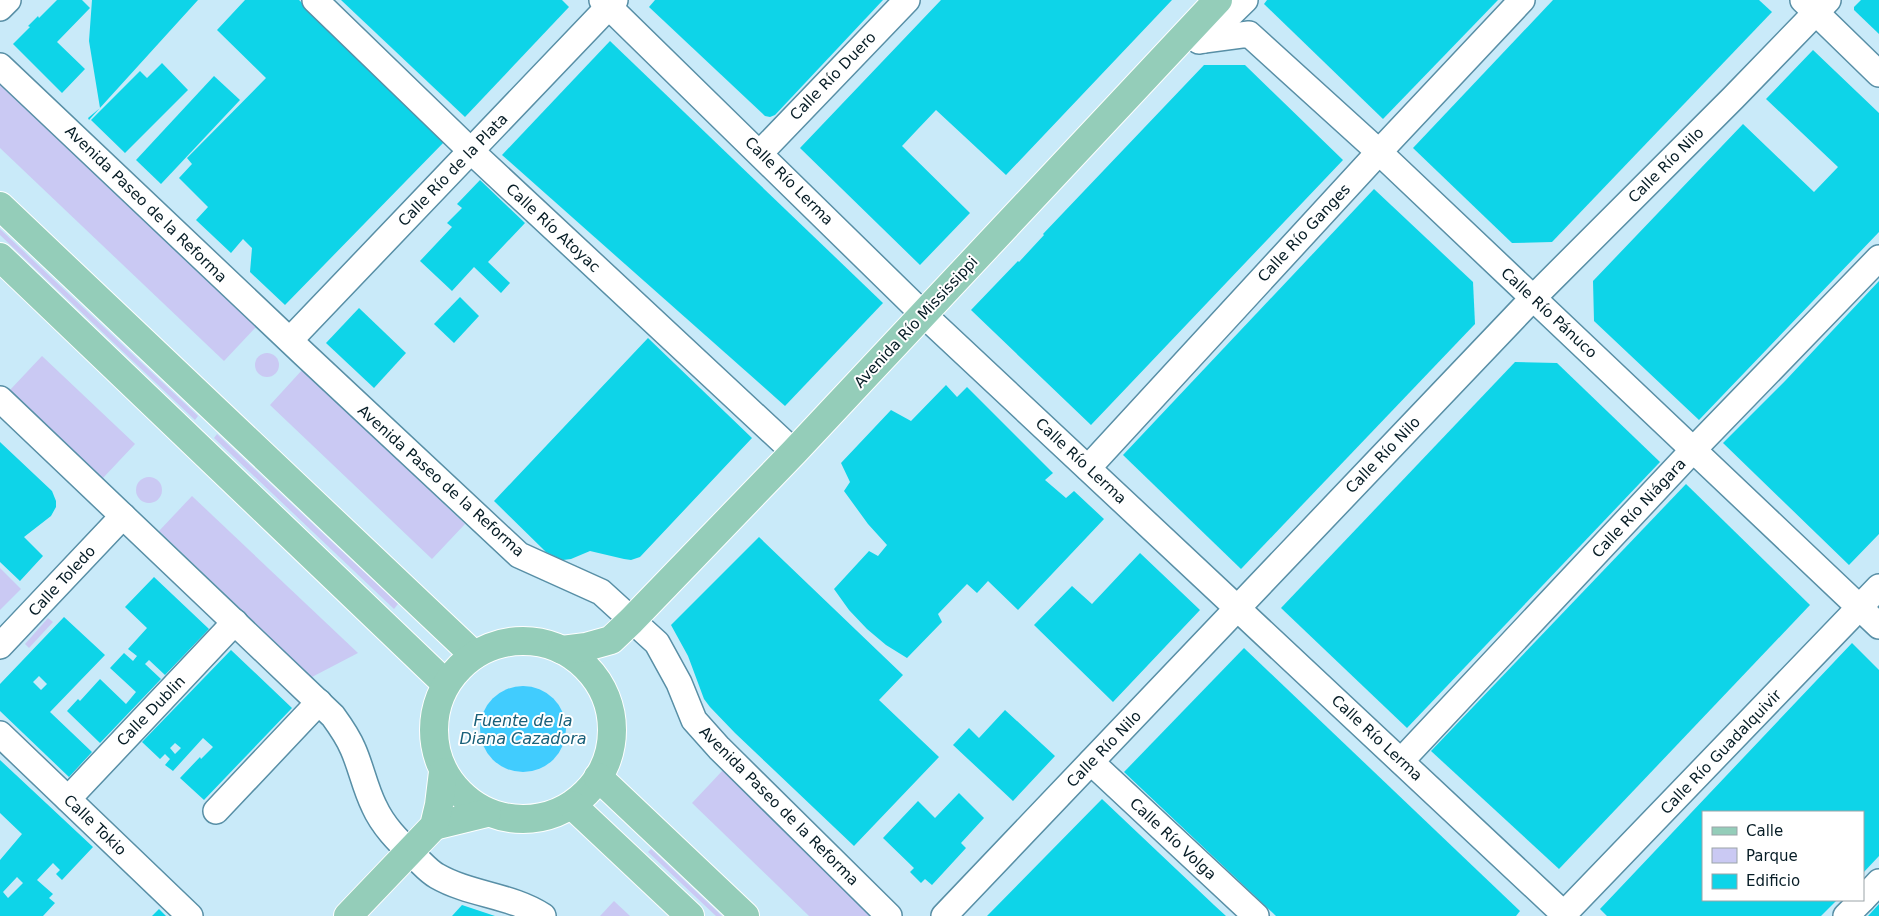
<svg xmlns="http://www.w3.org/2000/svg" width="1879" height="916" viewBox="0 0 1879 916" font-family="'DejaVu Sans',sans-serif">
<rect width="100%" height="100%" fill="#c9eaf9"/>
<g fill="#cac9f3">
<polygon points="0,83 257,326 224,361 0,148"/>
<polygon points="0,229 198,416 195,420 0,235"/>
<circle cx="267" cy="365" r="12"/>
<polygon points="42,356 135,444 103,478 10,390"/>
<polygon points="303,369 465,524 432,559 270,405"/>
<polygon points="217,434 398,604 394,609 214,438"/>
<circle cx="149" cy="490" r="13"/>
<polygon points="192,496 358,653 312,677 159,531"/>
<polygon points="0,568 21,589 0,610"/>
<polygon points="48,618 53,622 29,648 25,644"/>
<polygon points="723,770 877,916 809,916 692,803"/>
<polygon points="651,849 722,916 716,916 648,852"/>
<polygon points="614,901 630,916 600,916"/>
</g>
<circle fill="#41ccfe" cx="523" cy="729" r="43"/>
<g fill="#0ed4e8" fill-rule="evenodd">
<polygon points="57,0 82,0 90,8 57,42 85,69 62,93 13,44 30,27 28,26 38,16 39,18"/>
<polygon points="92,0 198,0 89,120 88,118 100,108 89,41"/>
<polygon points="245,0 299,0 445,141 285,305 250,272 252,248 243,239 231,253 196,220 208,207 179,178 192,164 187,158 266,78 217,30"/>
<polygon points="341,0 562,0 569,7 465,117"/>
<polygon points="655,0 883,0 775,115 770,117 765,116 649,7"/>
<polygon points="941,0 1172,0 1006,175 936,110 917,130 902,146 970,213 920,265 800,148"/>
<polygon points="1267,0 1498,0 1383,119 1264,4"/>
<polygon points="1553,0 1759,0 1772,12 1552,242 1512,243 1413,148"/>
<polygon points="1861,0 1879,0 1879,34 1854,10 1854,7"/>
<polygon points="610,41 883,303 785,406 502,155"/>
<polygon points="1813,50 1879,113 1879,232 1699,420 1594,321 1593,281 1743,124 1814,192 1838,167 1766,99"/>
<polygon points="162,63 188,90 125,153 91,120 140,71 147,78"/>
<polygon points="1204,65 1245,65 1343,160 1091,425 971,310 1018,261 1019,262 1044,235 1043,234"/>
<polygon points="214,76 240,100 161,184 136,160"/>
<polygon points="480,180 525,223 488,262 510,283 501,293 474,267 452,291 420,261 452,227 447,223 462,208 457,204"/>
<polygon points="1374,189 1473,282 1475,324 1241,569 1123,455"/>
<polygon points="1879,281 1879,534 1849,565 1723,443 1785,381"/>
<polygon points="460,297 479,316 454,343 434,324"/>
<polygon points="359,308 406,353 374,388 326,343"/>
<polygon points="648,338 752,438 640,557 631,560 624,559 590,551 571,559 563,560 554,556 546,552 494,501"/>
<polygon points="1515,362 1557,363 1660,462 1407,728 1281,608"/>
<polygon points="946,385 957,397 967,387 1053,473 1045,480 1066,498 1074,491 1104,519 1018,610 988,581 977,593 967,584 938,614 942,622 907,658 886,645 867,629 849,610 834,589 869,551 878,556 887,545 868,524 844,491 850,482 841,463 891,410 911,421"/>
<polygon points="0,442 52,491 56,501 56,507 51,516 24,537 43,556 20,581 0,562"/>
<polygon points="1686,484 1810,605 1559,869 1431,751"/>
<polygon points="759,537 903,675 879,700 939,757 854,846 735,733 710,707 704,699 688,656 671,625"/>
<polygon points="1140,553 1200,610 1113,702 1034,625 1072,586 1092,604"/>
<polygon points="154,577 209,629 165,675 149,660 145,664 161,679 100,743 67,711 78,699 80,701 100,679 126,704 136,692 110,668 124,653 133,661 137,656 128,649 147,628 125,607"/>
<path d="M64 617 105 655 50 712 92 752 69 777 0 711V684ZM39 676 47 684 41 690 33 682Z"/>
<polygon points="1852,643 1879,670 1879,856 1863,873 1863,812 1703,812 1703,900 1837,900 1821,916 1607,916 1600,909"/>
<polygon points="1244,648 1520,911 1516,916 1276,916 1124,772"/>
<path d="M231 650 292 708 204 800 180 778 200 757 201 759 213 747 203 738 173 771 165 765 170 759 165 754 160 759 142 742ZM175 743 181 748 175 754 170 748Z"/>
<polygon points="1005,710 1055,756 1013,801 953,745 969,728 979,738"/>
<path d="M0 760 93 847 62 880 56 874 60 870 53 863 37 880 53 894 49 898 55 903 43 916H0V860L22 834 0 813ZM17 877 23 883 8 898 3 892Z"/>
<polygon points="959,793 984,818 961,843 966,848 932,885 925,879 921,883 910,872 914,868 883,838 918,801 935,818"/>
<polygon points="1102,799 1214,905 1226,916 987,916"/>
<polygon points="1879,904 1879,916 1868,916"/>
<polygon points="462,905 495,916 452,916"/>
<polygon points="159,909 166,916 152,916"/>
</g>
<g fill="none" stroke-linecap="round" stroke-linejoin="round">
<g stroke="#588fa6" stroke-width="28">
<g id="minor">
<polyline points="315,0 471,151 794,452"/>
<polyline points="602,0 923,314 1566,916"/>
<polyline points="1803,0 1879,74"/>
<polyline points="0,8 8,0"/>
<polyline points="1204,40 1249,34 1379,152 1879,626"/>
<polyline points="1199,41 1204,40 1245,0"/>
<polyline points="0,66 304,354 519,555 601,592 657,643 679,683 694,720 719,748 889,916"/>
<polyline points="760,153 907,0"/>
<polyline points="290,340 615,0"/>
<path d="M0 399 333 716C341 727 348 737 353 749 361 767 365 788 374 806 383 826 398 841 414 856 421 862 428 871 437 876 470 895 511 895 543 916"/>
<polyline points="1088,468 1379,152 1522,0"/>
<polyline points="0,646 123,516"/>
<polyline points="0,734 190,916"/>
<polyline points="1401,761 1693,450 1879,258"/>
<polyline points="1091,762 1256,916"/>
<polyline points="68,799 235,622"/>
<polyline points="216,811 319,702"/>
<polyline points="1863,899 1879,882"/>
<polyline points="944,916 1533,298 1733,98 1828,0"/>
<polyline points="1562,916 1879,587"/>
<polyline points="1846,916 1862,900"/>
</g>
</g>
<g stroke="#fff" stroke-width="30">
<g id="major">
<polyline points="0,206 474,655"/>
<polyline points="0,257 445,683"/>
<circle cx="523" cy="730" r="89"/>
<polyline points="562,650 586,647 611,640 631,621 794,452 1218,0"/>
<polyline points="598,777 745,916"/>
<polyline points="572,805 690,916"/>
<polyline points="434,826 487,813"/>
<polyline points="348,916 434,826 439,805 443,772"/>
</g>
</g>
<use href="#minor" stroke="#fff" stroke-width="25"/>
<use href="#major" stroke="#94cdb9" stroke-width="28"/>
</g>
<g text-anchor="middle" stroke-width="4" stroke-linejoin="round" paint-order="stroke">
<g font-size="15" fill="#061c25" stroke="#fff">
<text transform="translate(833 76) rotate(-46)" y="5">Calle Río Duero</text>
<text transform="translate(1666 165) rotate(-45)" y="5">Calle Río Nilo</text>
<text transform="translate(453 170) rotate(-46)" y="5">Calle Río de la Plata</text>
<text transform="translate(789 181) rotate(45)" y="5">Calle Río Lerma</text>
<text transform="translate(146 204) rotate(44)" y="5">Avenida Paseo de la Reforma</text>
<text transform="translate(553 228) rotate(43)" y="5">Calle Río Atoyac</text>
<text transform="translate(1304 233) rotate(-47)" y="5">Calle Río Ganges</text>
<text transform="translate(1549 313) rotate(43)" y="5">Calle Río Pánuco</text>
<text transform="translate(916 322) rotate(-47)" y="5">Avenida Río Mississippi</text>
<text transform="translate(1383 455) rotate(-46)" y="5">Calle Río Nilo</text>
<text transform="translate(1081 461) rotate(43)" y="5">Calle Río Lerma</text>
<text transform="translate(441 481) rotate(42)" y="5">Avenida Paseo de la Reforma</text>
<text transform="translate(1639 508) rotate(-47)" y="5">Calle Río Niágara</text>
<text transform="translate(62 581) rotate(-47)" y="5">Calle Toledo</text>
<text transform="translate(151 711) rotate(-46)" y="5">Calle Dublin</text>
<text transform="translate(1377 738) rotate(43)" y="5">Calle Río Lerma</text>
<text transform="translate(1104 749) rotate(-46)" y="5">Calle Río Nilo</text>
<text transform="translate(1721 752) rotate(-46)" y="5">Calle Río Guadalquivir</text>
<text transform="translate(779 806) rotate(45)" y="5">Avenida Paseo de la Reforma</text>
<text transform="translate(95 825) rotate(44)" y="5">Calle Tokio</text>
<text transform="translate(1173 839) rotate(43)" y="5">Calle Río Volga</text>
</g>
<g font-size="16" font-style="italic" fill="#18607a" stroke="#fff">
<text x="523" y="726">Fuente de la<tspan x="523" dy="18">Diana Cazadora</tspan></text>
</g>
</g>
<rect x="1702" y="811" width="162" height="90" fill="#ffffff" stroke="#9ba4a8"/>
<rect x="1712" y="827" width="25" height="8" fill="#94cdb9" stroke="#9ba4a8"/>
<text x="1746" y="836" font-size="15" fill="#061c25">Calle</text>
<rect x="1712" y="848" width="25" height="15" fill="#cac9f3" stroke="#9ba4a8"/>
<text x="1746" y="861" font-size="15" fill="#061c25">Parque</text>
<rect x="1712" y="874" width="25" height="15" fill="#0ed4e8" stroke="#9ba4a8"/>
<text x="1746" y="886" font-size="15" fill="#061c25">Edificio</text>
</svg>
